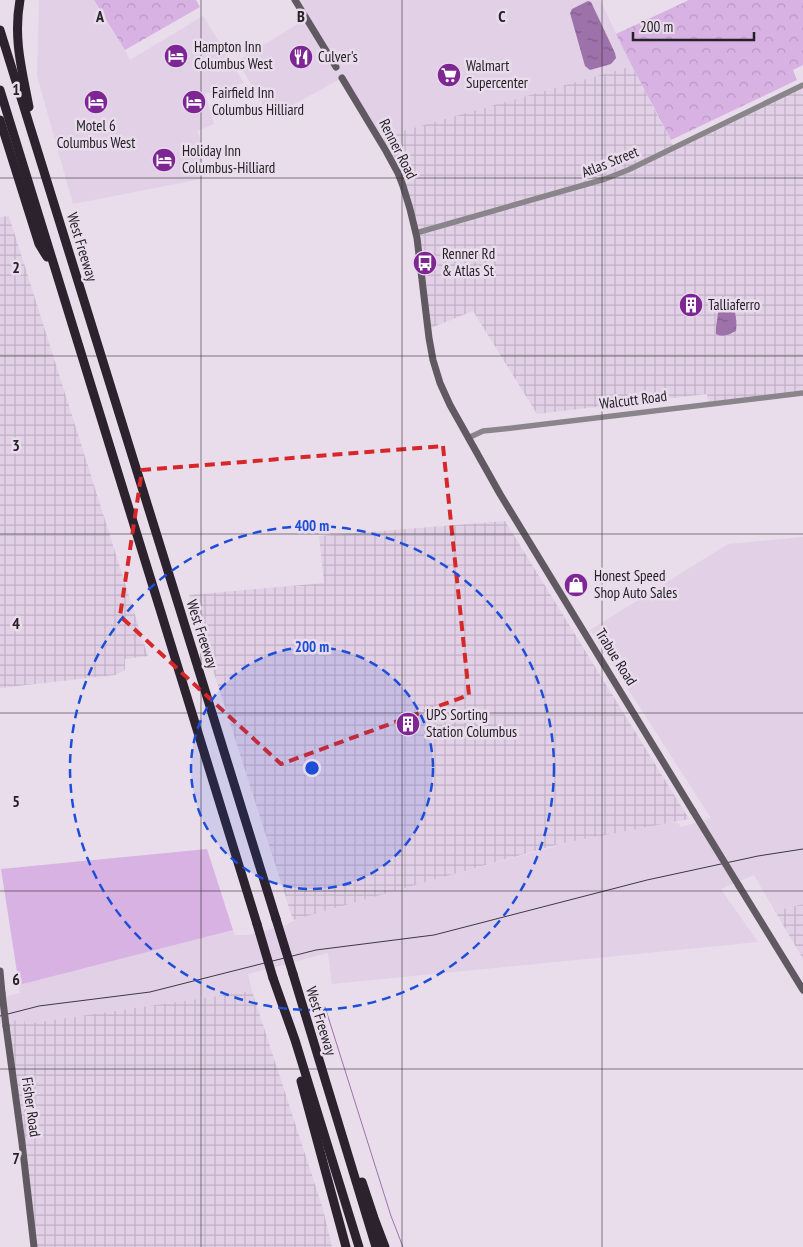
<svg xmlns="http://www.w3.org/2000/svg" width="803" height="1247" viewBox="0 0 803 1247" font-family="'PT Sans Narrow',sans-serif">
<defs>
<pattern id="industrial-grid" width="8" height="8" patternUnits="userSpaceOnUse" patternTransform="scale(1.25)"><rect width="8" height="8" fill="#e1d0e6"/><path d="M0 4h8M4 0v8" fill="none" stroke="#c1b2c5"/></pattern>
<pattern id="forest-crowns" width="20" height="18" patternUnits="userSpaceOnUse" patternTransform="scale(1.25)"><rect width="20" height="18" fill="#d7b2e3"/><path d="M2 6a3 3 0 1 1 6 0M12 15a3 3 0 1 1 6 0" fill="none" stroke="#b899c3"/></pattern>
<pattern id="water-ripples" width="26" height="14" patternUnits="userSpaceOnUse" patternTransform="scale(1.25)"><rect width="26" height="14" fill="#9d71aa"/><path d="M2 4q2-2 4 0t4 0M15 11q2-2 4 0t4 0" fill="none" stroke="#805c8a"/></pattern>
</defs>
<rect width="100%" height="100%" fill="#e9ddec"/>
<g fill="#e1d0e6">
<polygon points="39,0 94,0 125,50 130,60 203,16 244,83 205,94 214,124 197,131 203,145 201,179 73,204 37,76"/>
<polygon points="295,0 600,0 632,66 378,138 342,78 271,117 237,61 306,19"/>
<polygon points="803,537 803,904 775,911 754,875 721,889 758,942 332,984 328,953 248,974 252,991 25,1024 24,1018 0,1024 0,997 20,993 19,985 233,930 235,935 249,935 286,925 306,914 553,847 592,828 655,821 678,823 681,827 711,818 590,630 728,544"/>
</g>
<g fill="url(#industrial-grid)">
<polygon points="632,66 674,147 803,85 803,393 708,403 707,394 537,414 473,311 428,329 417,238 403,186 378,138"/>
<polygon points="9,216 148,656 125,659 125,670 115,675 0,688 0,217"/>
<polygon points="505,521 689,819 563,843 293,920 189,595 324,583 319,536"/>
<polygon points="803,904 803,959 775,911"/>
<polygon points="252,991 323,1209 332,1247 34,1247 5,1023 24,1018 25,1024"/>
</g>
<polygon fill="#d7b2e3" points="207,849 233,930 19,985 1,869"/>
<g fill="url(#forest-crowns)">
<polygon points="94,0 196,0 200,7 125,50"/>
<polygon points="689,0 803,0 803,65 793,70 797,80 671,140 632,66 616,34"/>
</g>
<g fill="url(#water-ripples)">
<polygon points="588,1 591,2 615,53 616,58 611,64 590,70 585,66 570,13 572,9"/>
<path d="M723 296C734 303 738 318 736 331 730 334 723 338 716 334V327L720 299Z"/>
</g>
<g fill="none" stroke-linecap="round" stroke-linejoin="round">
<polyline stroke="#9d71aa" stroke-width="1" points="325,1007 391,1216 403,1247"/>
<g stroke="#89858b" stroke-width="5.5">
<polyline points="416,233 605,179 628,170 803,85"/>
<polyline points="468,438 483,431 503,429 803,393"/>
</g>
<g stroke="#605962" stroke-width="7">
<polyline points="295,0 336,67"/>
<polyline points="342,78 386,151 398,173 403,186 410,209 417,238 429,338 433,360 440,383 450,405 500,494 693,811"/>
<polyline points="739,886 803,990"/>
<polyline points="0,971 2,993"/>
<polyline points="6,1026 22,1143 34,1247"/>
</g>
<g stroke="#2b222e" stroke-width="9">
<path d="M20 0C13 38 22 70 29 107"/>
<polyline points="0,30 276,919"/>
<polyline points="0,90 257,924"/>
<polyline points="0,120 39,244 47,257"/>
<polyline points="293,974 376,1247"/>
<polyline points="273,978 295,1040 359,1247"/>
<polyline points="301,1081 346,1247"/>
<polyline points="362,1182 374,1218 385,1247"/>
</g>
<polyline stroke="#3e3940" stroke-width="1" points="0,1016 39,1006 150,992 316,950 434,935 647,880 758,856 803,849"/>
<g stroke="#605962" stroke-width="7">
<polyline points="693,811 739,886"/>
<polyline points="2,993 6,1026"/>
</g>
<g stroke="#2b222e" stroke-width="9">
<polyline points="276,919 293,974"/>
<polyline points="257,924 273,978"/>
</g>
</g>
<path fill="none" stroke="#d62828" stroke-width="4" stroke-dasharray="10 6" stroke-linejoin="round" d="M443 446 469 695 281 764 120 616 142 470Z"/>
<path fill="none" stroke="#252127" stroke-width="1" stroke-opacity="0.55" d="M201 0V1247M402 0V1247M602 0V1247M0 178H803M0 356H803M0 534H803M0 713H803M0 891H803M0 1069H803"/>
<circle cx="312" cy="768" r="121" fill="#1d4ed8" fill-opacity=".12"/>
<g fill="none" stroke="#1d4ed8" stroke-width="2.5" stroke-dasharray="9 6">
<circle cx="312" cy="768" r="121"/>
<circle cx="312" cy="768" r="242"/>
</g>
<defs>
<g id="hotel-disc" transform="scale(1.25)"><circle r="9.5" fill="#7d2694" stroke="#e9ddec"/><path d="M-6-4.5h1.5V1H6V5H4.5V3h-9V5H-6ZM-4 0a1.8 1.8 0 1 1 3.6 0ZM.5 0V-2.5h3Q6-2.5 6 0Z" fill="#fff"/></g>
<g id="restaurant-disc" transform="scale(1.25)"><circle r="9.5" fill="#7d2694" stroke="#e9ddec"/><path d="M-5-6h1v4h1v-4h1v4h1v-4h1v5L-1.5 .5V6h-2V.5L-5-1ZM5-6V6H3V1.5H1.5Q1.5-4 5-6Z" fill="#fff"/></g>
<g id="supermarket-disc" transform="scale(1.25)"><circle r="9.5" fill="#7d2694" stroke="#e9ddec"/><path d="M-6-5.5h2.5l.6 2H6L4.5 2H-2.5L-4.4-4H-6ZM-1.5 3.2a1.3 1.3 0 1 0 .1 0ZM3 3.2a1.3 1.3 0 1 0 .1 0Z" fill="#fff"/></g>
<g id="bus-disc" transform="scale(1.25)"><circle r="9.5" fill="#7d2694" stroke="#e9ddec"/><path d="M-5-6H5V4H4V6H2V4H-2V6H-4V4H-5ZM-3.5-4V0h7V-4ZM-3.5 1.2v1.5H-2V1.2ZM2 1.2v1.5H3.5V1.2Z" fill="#fff"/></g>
<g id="building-disc" transform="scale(1.25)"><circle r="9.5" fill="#7d2694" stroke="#e9ddec"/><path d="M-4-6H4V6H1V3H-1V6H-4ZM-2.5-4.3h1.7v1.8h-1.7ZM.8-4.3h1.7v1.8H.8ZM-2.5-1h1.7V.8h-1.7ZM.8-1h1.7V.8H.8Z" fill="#fff"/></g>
<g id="shop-disc" transform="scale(1.25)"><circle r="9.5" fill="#7d2694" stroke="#e9ddec"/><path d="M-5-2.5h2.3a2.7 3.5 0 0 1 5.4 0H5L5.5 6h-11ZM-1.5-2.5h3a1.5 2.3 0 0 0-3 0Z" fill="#fff"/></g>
</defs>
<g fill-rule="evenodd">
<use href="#hotel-disc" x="176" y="56"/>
<use href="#restaurant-disc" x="301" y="57"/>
<use href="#supermarket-disc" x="449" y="75"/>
<use href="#hotel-disc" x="96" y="102"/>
<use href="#hotel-disc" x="194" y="102"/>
<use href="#hotel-disc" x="164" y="160"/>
<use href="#bus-disc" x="425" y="263"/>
<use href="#building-disc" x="691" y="305"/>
<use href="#shop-disc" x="576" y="585"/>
<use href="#building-disc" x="408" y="724"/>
</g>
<g text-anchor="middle" stroke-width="5" stroke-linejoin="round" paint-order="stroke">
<g font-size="15" fill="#252127" stroke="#e9ddec" text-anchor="start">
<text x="194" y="52">Hampton Inn<tspan x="194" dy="17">Columbus West</tspan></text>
<text x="318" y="62">Culver's</text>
<text x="466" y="71">Walmart<tspan x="466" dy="17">Supercenter</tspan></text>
<text x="212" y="98">Fairfield Inn<tspan x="212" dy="17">Columbus Hilliard</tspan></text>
<text x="96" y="131" text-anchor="middle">Motel 6<tspan x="96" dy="17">Columbus West</tspan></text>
<text x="182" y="156">Holiday Inn<tspan x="182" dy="17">Columbus-Hilliard</tspan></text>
<text x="442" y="259">Renner Rd<tspan x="442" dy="17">&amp; Atlas St</tspan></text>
<text x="708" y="310">Talliaferro</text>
<text x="594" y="581">Honest Speed<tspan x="594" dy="17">Shop Auto Sales</tspan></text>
<text x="426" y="720">UPS Sorting<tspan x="426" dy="17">Station Columbus</tspan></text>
</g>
<g font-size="15" fill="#252127" stroke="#e9ddec">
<text transform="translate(398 149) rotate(63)" y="5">Renner Road</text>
<text transform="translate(610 162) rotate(-22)" y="5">Atlas Street</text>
<text transform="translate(82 247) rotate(73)" y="5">West Freeway</text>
<text transform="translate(633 400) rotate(-7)" y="5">Walcutt Road</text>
<text transform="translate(202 634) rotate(72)" y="5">West Freeway</text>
<text transform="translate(616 657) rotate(58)" y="5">Trabue Road</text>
<text transform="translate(321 1021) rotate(73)" y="5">West Freeway</text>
<text transform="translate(31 1107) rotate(82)" y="5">Fisher Road</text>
</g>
</g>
<g font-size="16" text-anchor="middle" font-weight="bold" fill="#252127" stroke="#e9ddec" stroke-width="5" stroke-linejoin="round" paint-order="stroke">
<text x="100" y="22">A</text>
<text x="301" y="22">B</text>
<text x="502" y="22">C</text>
<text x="16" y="95">1</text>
<text x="16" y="273">2</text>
<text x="16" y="451">3</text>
<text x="16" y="629">4</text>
<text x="16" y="807">5</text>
<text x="16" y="985">6</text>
<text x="16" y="1164">7</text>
</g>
<circle cx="312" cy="768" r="8" fill="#1d4ed8" stroke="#e9ddec" stroke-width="2.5"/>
<g font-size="15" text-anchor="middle" font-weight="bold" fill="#1d4ed8" stroke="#e9ddec" stroke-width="5" stroke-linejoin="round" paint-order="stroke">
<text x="312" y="531">400 m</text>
<text x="312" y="652">200 m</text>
</g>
<path d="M633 32v8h121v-8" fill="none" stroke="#252127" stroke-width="2.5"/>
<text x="640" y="32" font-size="15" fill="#252127" stroke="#e9ddec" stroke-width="4" paint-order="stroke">200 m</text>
</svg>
